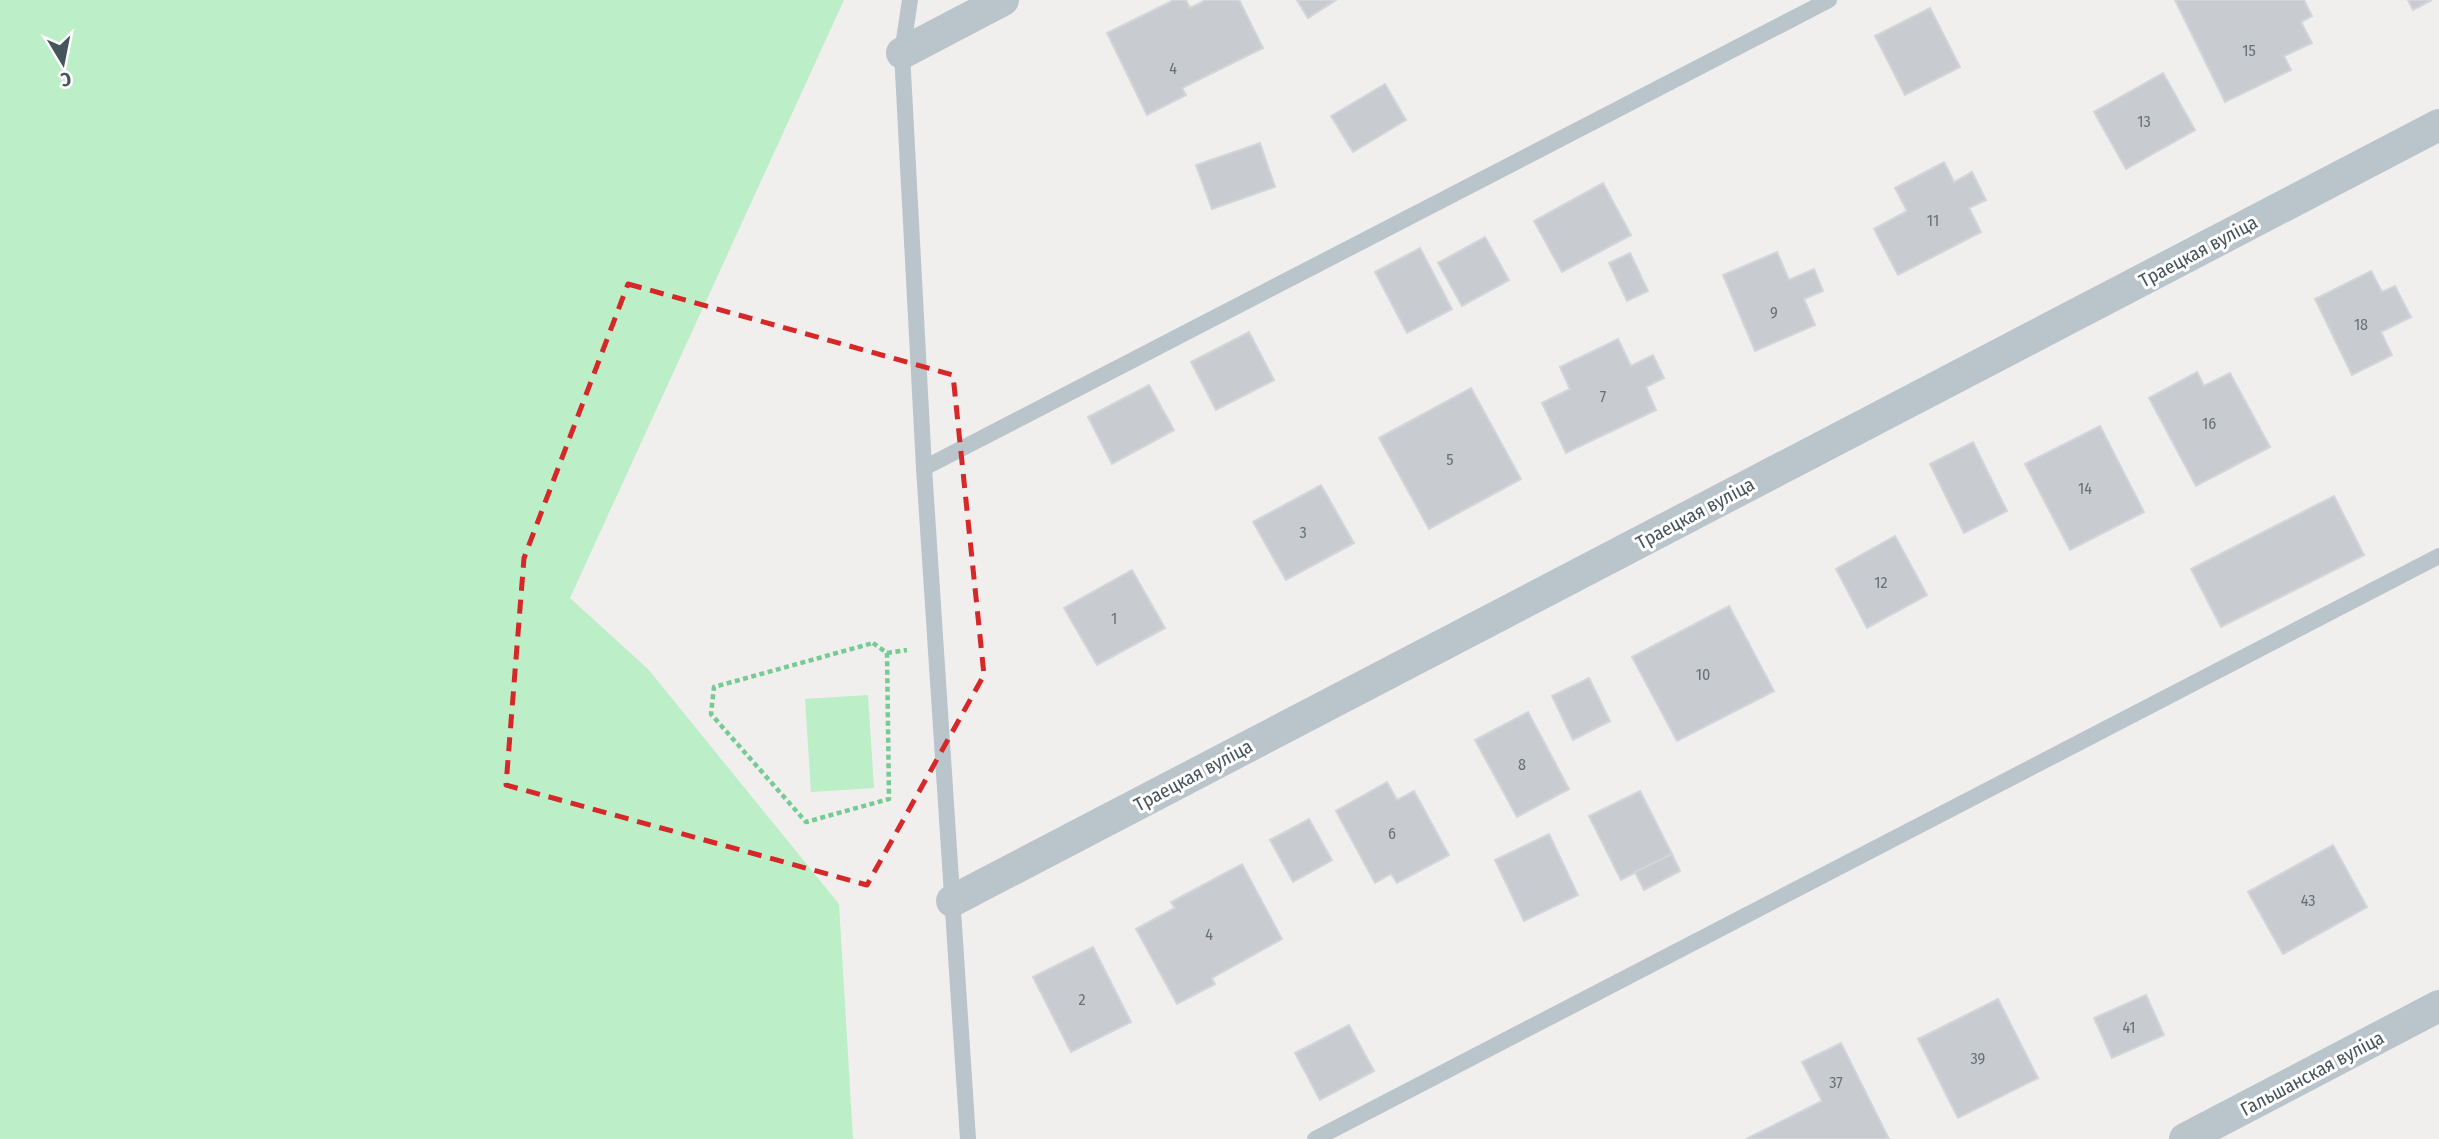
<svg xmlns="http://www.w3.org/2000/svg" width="2439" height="1139" viewBox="0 0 2439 1139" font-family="'Fira Sans Condensed',sans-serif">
<rect width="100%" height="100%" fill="#f1eeee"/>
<g fill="#bceec8">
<polygon points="0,0 844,0 570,598 648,669 839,904 853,1139 0,1139"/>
<polygon points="868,695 874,788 811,792 805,699"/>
</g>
<g fill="#c8ccd1" stroke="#d2d5d9" stroke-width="2">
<polygon points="1174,0 1186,0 1190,8 1206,0 1239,0 1263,48 1182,88 1186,95 1147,115 1107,33"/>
<polygon points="1297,0 1336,0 1308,18"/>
<polygon points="2175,0 2304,0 2312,16 2301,22 2312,43 2284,56 2291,70 2225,102"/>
<polygon points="2408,0 2432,0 2413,10"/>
<polygon points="1930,8 1960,67 1905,95 1875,36"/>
<polygon points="2163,73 2195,130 2126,169 2094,112"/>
<polygon points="1385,84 1406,120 1353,152 1331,116"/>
<polygon points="1260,143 1275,187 1212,209 1196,165"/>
<polygon points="1944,162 1954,182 1972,172 1986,200 1969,208 1981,232 1898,275 1874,229 1907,211 1895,188"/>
<polygon points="1603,183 1631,235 1562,272 1534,221"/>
<polygon points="1485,237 1509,280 1462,306 1438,263"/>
<polygon points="1420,248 1452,309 1407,333 1375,272"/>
<polygon points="1777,252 1789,280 1814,269 1823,291 1804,299 1815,325 1755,351 1723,275"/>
<polygon points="1630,253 1648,291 1627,301 1609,263"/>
<polygon points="2371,271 2382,292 2395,286 2411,317 2381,332 2392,355 2352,375 2315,299"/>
<polygon points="1249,332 1274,380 1216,410 1191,362"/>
<polygon points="1618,339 1631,366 1653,355 1664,378 1646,387 1656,410 1566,453 1542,403 1570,389 1560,367"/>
<polygon points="2197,372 2204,386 2230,373 2270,447 2196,486 2149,398"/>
<polygon points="1149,385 1174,430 1112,464 1088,417"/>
<polygon points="1471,388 1521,479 1429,529 1379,438"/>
<polygon points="2100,426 2144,512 2070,550 2025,464"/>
<polygon points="1973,442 2007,511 1964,533 1930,464"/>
<polygon points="1321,485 1354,543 1286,580 1253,522"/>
<polygon points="2334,496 2364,555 2221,627 2191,569"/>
<polygon points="1895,536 1927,595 1867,628 1836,569"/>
<polygon points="1132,570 1165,628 1097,665 1064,608"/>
<polygon points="1729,606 1774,691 1677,741 1632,657"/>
<polygon points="1589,678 1610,721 1573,740 1552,696"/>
<polygon points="1528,712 1569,789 1517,817 1475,740"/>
<polygon points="1387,782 1397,800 1414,791 1449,855 1397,883 1391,874 1375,883 1336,811"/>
<polygon points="1640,791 1672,854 1621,880 1589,816"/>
<polygon points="1309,819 1332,860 1293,882 1270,840"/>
<polygon points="1549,834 1578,895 1524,921 1495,860"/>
<polygon points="2333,845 2367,907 2283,954 2248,892"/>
<polygon points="1672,854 1680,871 1644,890 1635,872"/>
<polygon points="1242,864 1282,939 1212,978 1215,984 1177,1004 1136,929 1175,908 1171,902"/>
<polygon points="1093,947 1131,1022 1071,1052 1033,977"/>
<polygon points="2146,995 2164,1035 2112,1058 2094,1018"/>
<polygon points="1998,999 2038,1078 1958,1118 1918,1039"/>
<polygon points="1349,1025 1374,1071 1320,1100 1295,1053"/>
<polygon points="1841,1043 1889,1139 1746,1139 1822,1101 1802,1062"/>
</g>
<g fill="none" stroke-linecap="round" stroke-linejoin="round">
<g stroke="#75cb93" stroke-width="4.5" stroke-dasharray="5 3.5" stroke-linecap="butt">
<polygon points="873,643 887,653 889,799 806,822 711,714 714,687"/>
<polyline points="887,653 907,650"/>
</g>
<g stroke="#b9c5cb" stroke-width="16">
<polyline points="910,0 902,53 924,468 968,1139"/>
<polyline points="924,468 1829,0"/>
<polyline points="1315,1139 2439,556"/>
</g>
<g stroke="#b9c5cb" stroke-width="32">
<polyline points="902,53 1003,0"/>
<polyline points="952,901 2439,125"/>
<polyline points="2185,1139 2439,1006"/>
</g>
</g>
<path fill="none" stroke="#d62828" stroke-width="5" stroke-dasharray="14 9" stroke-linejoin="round" d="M628 284 953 375 984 675 867 885 506 785 524 558Z"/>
<g text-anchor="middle" stroke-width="6" stroke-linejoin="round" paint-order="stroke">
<g font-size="16" fill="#667278">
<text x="2249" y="56">15</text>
<text x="1173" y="74">4</text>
<text x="2144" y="127">13</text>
<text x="1933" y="226">11</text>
<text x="1774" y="318">9</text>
<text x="2361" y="330">18</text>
<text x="1603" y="402">7</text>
<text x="2209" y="429">16</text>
<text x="1450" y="465">5</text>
<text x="2085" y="494">14</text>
<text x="1303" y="538">3</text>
<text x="1881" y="588">12</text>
<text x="1114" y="624">1</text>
<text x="1703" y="680">10</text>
<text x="1522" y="770">8</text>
<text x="1392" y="839">6</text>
<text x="2308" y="906">43</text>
<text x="1209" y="940">4</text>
<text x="1082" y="1005">2</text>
<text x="2129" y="1033">41</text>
<text x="1978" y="1064">39</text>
<text x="1836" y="1088">37</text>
</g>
<g font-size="19" fill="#46545b" stroke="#fff">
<text transform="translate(2198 251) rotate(-28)" y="7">Траецкая вуліца</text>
<text transform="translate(1695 513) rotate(-28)" y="7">Траецкая вуліца</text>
<text transform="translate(1193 775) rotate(-28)" y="7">Траецкая вуліца</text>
<text transform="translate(2312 1073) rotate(-28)" y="7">Гальшанская вуліца</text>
</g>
</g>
<g transform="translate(63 63) rotate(170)" stroke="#ffffff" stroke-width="5" paint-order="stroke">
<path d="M0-5L12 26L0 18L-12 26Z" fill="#46545b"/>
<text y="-10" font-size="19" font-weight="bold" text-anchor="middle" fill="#46545b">С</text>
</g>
</svg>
